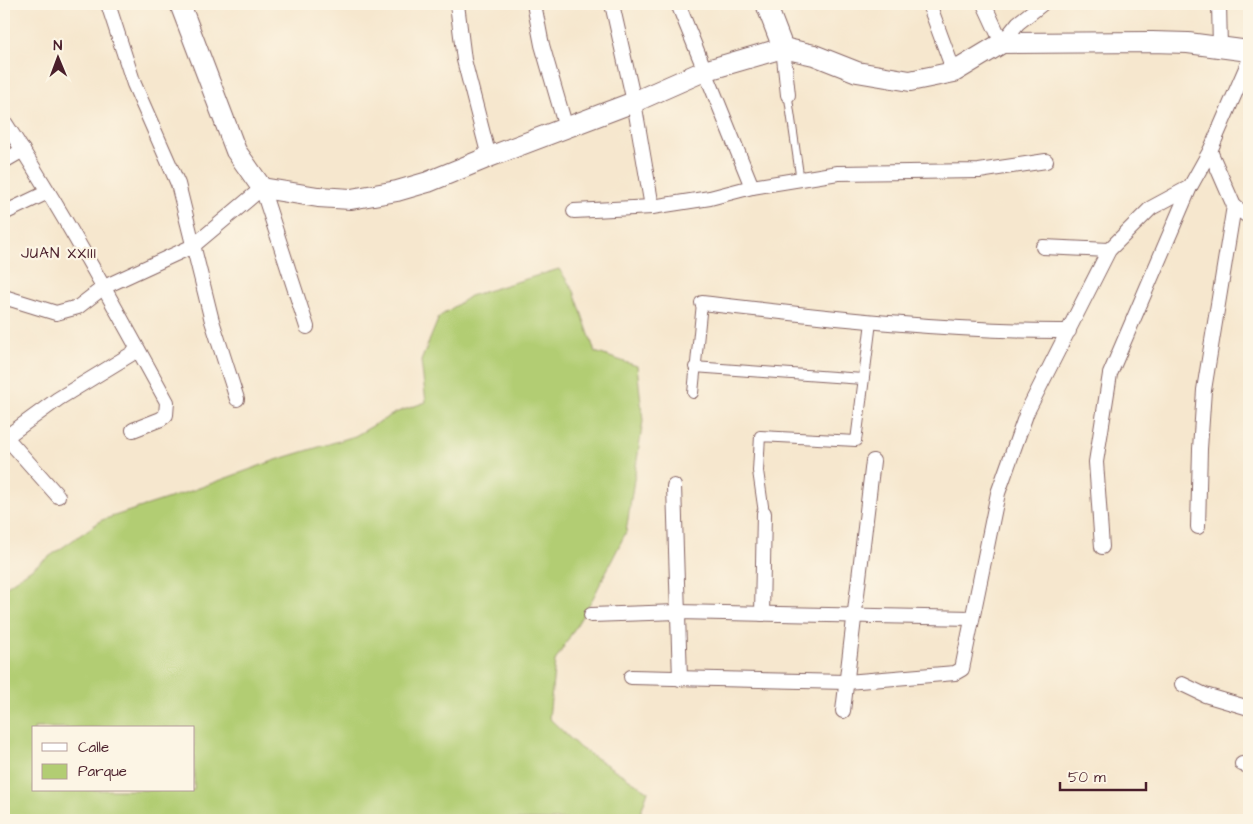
<svg xmlns="http://www.w3.org/2000/svg" width="1253" height="824" viewBox="0 0 1253 824" font-family="'Architects Daughter',sans-serif">
<rect width="100%" height="100%" fill="#fcf5e5"/>
<filter id="ink" filterUnits="userSpaceOnUse"><feTurbulence type="fractalNoise" baseFrequency=".02" numOctaves="2"/><feDisplacementMap in="SourceGraphic" scale="10" xChannelSelector="R" yChannelSelector="G"/><feConvolveMatrix kernelMatrix="1 2 1 2 8 2 1 2 1" color-interpolation-filters="sRGB"/></filter>
<filter id="wash" filterUnits="userSpaceOnUse"><feTurbulence type="fractalNoise" baseFrequency=".0096" numOctaves="4" result="noise"/><feDisplacementMap in="SourceGraphic" scale="20" xChannelSelector="R" yChannelSelector="G"/><feGaussianBlur stdDeviation="1.12" result="paint"/><feColorMatrix in="noise" values="0 0 0 0 0 0 0 0 0 0 0 0 0 0 0 0 0 1.4 0 .05"/><feComposite in="paint" operator="in"/></filter>
<g filter="url(#wash)">
<rect width="100%" height="100%" fill="#f6e7ce"/>
<path fill="#b2cd73" stroke="#7e764f" fill-rule="evenodd" d="M559 269 574 291 595 352 637 366 643 421 626 532 593 598 555 661 549 718 580 748 648 791 638 820H4V588L102 520 188 492 273 461 355 436 395 413 426 402 421 361 439 317 470 296ZM34 728H194V790H34Z"/>
</g>
<g filter="url(#ink)">
<g fill="none" stroke-linecap="round" stroke-linejoin="round">
<g stroke="#866564" stroke-width="9">
<polyline id="service" points="788,95 800,178"/>
</g>
<g stroke="#866564" stroke-width="12">
<g id="pedestrian">
<polyline points="694,367 863,379"/>
<polyline points="693,393 702,303"/>
<polyline points="764,513 758,471 760,436 856,441 871,322"/>
</g>
</g>
<g stroke="#866564" stroke-width="16">
<g id="minor">
<polyline points="108,4 134,84 178,184 212,321 237,399"/>
<polyline points="457,4 464,60 489,157"/>
<polyline points="534,4 542,45 566,128"/>
<polyline points="612,4 634,102 652,207"/>
<polyline points="678,4 752,187"/>
<polyline points="929,4 954,72"/>
<polyline points="984,4 1002,43 1018,23 1042,4"/>
<polyline points="1219,4 1220,47"/>
<polyline points="783,48 788,95"/>
<path d="M4 121C63 212 115 307 167 402L166 415 161 419 133 430"/>
<polyline points="4,161 23,150"/>
<polyline points="1234,206 1249,217"/>
<polyline points="574,211 652,207 710,198 752,187 838,173 979,171 1046,161"/>
<polyline points="4,213 48,192"/>
<polyline points="1043,247 1109,250"/>
<polyline points="4,297 56,313 78,307 104,287 193,246 262,188 307,327"/>
<path d="M702 303C824 317 946 332 1069 331"/>
<polyline points="4,435 58,496"/>
<polyline points="6,437 58,399 138,350"/>
<polyline points="674,486 680,679"/>
<polyline points="1198,527 1200,449 1204,390 1234,206 1210,151"/>
<polyline points="1102,547 1096,462 1110,374 1190,187 1210,151 1249,61"/>
<polyline points="762,614 764,513"/>
<polyline points="591,615 678,612 972,618"/>
<polyline points="631,677 847,682 955,673 962,669 998,493 1027,412 1109,250 1151,208 1190,187"/>
<polyline points="1182,684 1205,695 1249,708"/>
<polyline points="843,711 873,461"/>
<polyline points="1242,764 1249,766"/>
</g>
</g>
<g stroke="#866564" stroke-width="22">
<g id="secondary">
<polyline points="180,4 236,151 262,188 318,197 351,199 397,191 428,182 489,157 634,102 704,71 783,48 814,55 857,72 910,81 954,72 1002,43 1152,42 1188,43 1249,51"/>
<polyline points="766,4 783,48"/>
</g>
</g>
<use href="#service" stroke="#fff" stroke-width="7"/>
<use href="#pedestrian" stroke="#fff" stroke-width="10"/>
<use href="#minor" stroke="#fff" stroke-width="14"/>
<use href="#secondary" stroke="#fff" stroke-width="20"/>
</g>
</g>
<g text-anchor="middle" stroke-width="4.5" stroke-linejoin="round" paint-order="stroke">
<g font-size="15" letter-spacing="1" fill="#4a1f2b" stroke="#fcf5e5">
<text x="59" y="258">JUAN XXIII</text>
</g>
</g>
<rect width="1253" height="824" fill="none" stroke="#fcf5e5" stroke-width="20"/>
<rect x="32" y="726" width="162" height="65" fill="#fcf5e5" stroke="#b59f9b"/>
<rect x="42" y="743" width="25" height="8" fill="#ffffff" stroke="#b59f9b"/>
<text x="78" y="752" font-size="15" fill="#4a1f2b">Calle</text>
<rect x="42" y="764" width="25" height="15" fill="#b2cd73" stroke="#b59f9b"/>
<text x="78" y="776" font-size="15" fill="#4a1f2b">Parque</text>
<g transform="translate(58 58) rotate(359)" stroke="#fcf5e5" stroke-width="4" paint-order="stroke">
<path d="M0-4L9 19L0 12L-9 19Z" fill="#4a1f2b"/>
<text y="-8" font-size="14" font-weight="bold" text-anchor="middle" fill="#4a1f2b">N</text>
</g>
<path d="M1060 782v8h86v-8" fill="none" stroke="#4a1f2b" stroke-width="2.5"/>
<text x="1068" y="782" font-size="15" fill="#4a1f2b" stroke="#fcf5e5" stroke-width="4" paint-order="stroke">50 m</text>
</svg>
